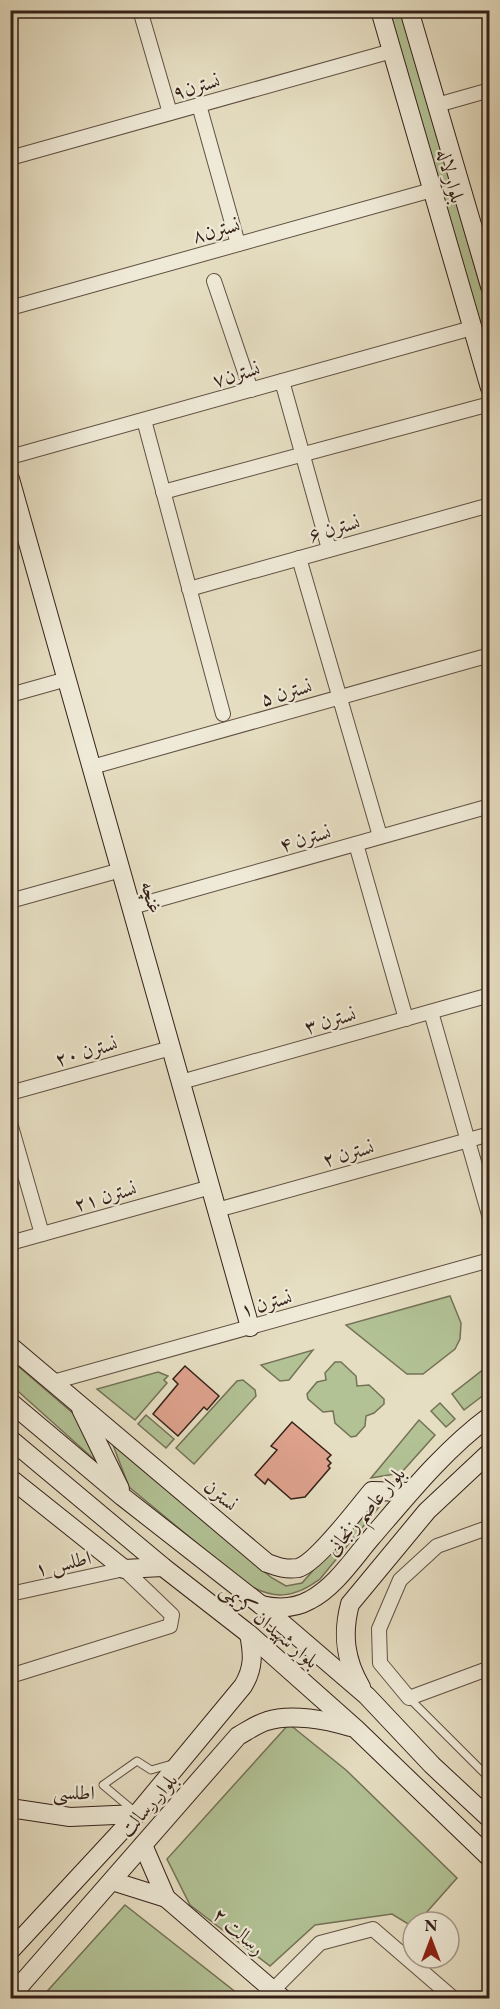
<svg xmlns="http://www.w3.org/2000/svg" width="500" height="2009" viewBox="0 0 500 2009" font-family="'EB Garamond',Amiri,serif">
<rect width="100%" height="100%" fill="#e6dec2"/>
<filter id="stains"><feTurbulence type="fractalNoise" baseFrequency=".00333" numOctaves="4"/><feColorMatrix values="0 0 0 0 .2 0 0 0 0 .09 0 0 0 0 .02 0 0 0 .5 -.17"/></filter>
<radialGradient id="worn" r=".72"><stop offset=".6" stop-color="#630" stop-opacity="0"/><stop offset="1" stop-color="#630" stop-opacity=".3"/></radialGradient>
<g fill="#b2c295" stroke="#747257" stroke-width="1.5">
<polygon points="387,11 402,11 489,317 489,354"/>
<polygon points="450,1296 461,1323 460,1339 455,1349 423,1374 407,1374 346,1325"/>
<polygon points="313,1350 289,1380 280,1381 261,1365"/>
<polygon points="11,1360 75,1415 97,1462 11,1385"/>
<polygon points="335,1362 341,1362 356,1376 357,1386 369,1385 384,1399 384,1404 374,1413 366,1416 365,1426 356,1436 351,1437 335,1423 333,1411 323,1412 308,1399 307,1394 317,1382 326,1380 325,1373"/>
<polygon points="489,1365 489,1391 464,1410 452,1394"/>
<polygon points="158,1372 168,1376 164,1380 167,1383 135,1420 97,1389"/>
<polygon points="243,1380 255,1390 256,1396 194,1464 176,1448 237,1381"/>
<polygon points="440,1403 455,1419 446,1427 431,1411"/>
<polygon points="146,1415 174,1439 166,1448 138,1424"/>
<polygon points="419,1420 435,1435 401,1473 371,1478"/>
<path d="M113 1445 272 1578 286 1586 302 1583 378 1497 384 1501 320 1579C293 1599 273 1600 245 1583L129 1487Z"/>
<polygon points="289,1724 346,1770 457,1878 418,1922 413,1922 413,1927 392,1914 315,1925 270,1966 190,1905 167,1859"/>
<polygon points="125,1905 238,1994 222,1998 41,1998"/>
</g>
<g fill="#dea28d" stroke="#352119" stroke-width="1.5">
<polygon points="185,1366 219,1396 207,1410 204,1407 178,1436 153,1414 178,1384 173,1379"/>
<polygon points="292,1422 331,1455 327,1459 331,1463 328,1466 330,1468 305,1497 291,1499 268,1479 265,1484 255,1475 277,1450 271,1446"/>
</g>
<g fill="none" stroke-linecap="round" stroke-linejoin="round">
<g stroke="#615043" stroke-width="9">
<g id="lane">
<polyline points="409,1698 490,1779"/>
<polyline points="134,1811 103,1785 137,1761 151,1770 172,1764"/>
</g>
</g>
<g stroke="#615043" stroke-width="16">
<g id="street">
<polyline points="140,10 170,113"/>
<polyline points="199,105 238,244"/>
<polyline points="437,105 490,90"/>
<polyline points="10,158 392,51"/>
<polyline points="214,281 251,390"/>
<polyline points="10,308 432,190"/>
<polyline points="282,381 329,549"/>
<polyline points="144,420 223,714"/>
<polyline points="10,457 472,328"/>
<polyline points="163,492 490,404"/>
<polyline points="299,558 380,836"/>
<polyline points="189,589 490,505"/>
<polyline points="10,695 67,679"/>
<polyline points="92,767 490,655"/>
<polyline points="356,844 406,1019"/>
<polyline points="10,901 121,870"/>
<polyline points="132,907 490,806"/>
<polyline points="431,1012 490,1218"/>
<polyline points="181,1082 490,995"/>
<polyline points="10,1093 171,1048"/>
<polyline points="10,1123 42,1234"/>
<polyline points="217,1210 490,1134"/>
<polyline points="10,1243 211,1187"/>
<polyline points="53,1382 490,1260"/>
<polyline points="490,1527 437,1546 400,1580 379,1629 380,1663 409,1698 490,1668"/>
<polyline points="10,1594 124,1569 172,1615 170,1626 10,1676"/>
<polyline points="273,1990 320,1943 373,1929 453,1998"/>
</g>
</g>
<g stroke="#352119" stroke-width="20">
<g id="secondary">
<polyline points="380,10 490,388"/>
<polyline points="409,10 490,286"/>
<polyline points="10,479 250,1327"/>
<path d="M10 1346 267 1563C278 1567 286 1570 298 1568 317 1563 358 1507 372 1491L410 1492"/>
<polyline points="10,1402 123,1497 261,1605 367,1696 432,1765 490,1819"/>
<polyline points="81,1409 120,1489"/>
<polyline points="10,1439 163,1567 249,1634 356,1729 490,1858"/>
<polyline points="10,1478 124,1569 163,1567"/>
<path d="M261 1605C278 1609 294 1609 310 1600 335 1587 353 1559 371 1538 408 1495 444 1450 490 1416"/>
<path d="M361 1687C345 1660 342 1634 350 1604L427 1511 490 1452"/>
<polyline points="10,1808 70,1817 137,1814"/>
<polyline points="112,1881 166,1898 143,1845"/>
<polyline points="166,1898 282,1998"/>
<path d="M10 1951 137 1814 243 1686C254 1668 253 1654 249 1634"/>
<path d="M10 1997 238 1736C247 1731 257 1724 267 1721 291 1713 327 1720 350 1727"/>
</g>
</g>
<use href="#lane" stroke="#efead7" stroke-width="7"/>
<use href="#street" stroke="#efead7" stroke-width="14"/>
<use href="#secondary" stroke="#efead7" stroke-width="18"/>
</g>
<g text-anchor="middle" stroke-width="4.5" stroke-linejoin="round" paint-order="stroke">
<g font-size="20" fill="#352119" stroke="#efead7">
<text transform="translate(196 86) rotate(-16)" y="7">نسترن۹</text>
<text transform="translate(451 176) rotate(74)" y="7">بلوار لاله</text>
<text transform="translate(216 230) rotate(-15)" y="7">نسترن۸</text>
<text transform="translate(236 374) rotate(-16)" y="7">نسترن۷</text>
<text transform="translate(334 528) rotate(-16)" y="7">نسترن ۶</text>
<text transform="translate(286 692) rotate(-16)" y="7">نسترن ۵</text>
<text transform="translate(305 838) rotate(-16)" y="7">نسترن ۴</text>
<text transform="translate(152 897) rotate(74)" y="7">غنچه</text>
<text transform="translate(330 1020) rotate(-16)" y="7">نسترن ۳</text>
<text transform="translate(86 1051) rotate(-16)" y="7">نسترن ۲۰</text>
<text transform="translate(348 1153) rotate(-16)" y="7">نسترن ۲</text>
<text transform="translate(105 1196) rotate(-16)" y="7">نسترن ۲۱</text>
<text transform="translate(266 1303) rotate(-16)" y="7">نسترن ۱</text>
<text transform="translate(221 1495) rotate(40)" y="7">نسترن</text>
<text transform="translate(365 1511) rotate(-49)" y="7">بلوار عاصم زنجانی</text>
<text transform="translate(63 1563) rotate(-13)" y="7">اطلس ۱</text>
<text transform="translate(270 1625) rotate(40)" y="7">بلوار شهیدان کریمی</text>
<text transform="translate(74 1792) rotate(2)" y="7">اطلسی</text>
<text transform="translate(148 1805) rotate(-49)" y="7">بلوار رسالت</text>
<text transform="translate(239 1931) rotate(41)" y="7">رسالت ۲</text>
</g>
</g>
<rect width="500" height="2009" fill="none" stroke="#e6dec2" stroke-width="36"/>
<rect x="12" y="12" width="476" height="1985" fill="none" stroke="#352119" stroke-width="3"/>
<rect x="18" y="18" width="464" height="1973" fill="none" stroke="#352119" stroke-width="1.5"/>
<g transform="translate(431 1940)"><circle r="28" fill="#efead7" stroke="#a59a8b" stroke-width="1.5"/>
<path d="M0-4.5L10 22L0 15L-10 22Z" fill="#8f2418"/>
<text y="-9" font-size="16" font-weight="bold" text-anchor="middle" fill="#352119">N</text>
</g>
<rect width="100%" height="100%" filter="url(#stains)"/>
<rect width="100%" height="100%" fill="url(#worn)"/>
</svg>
